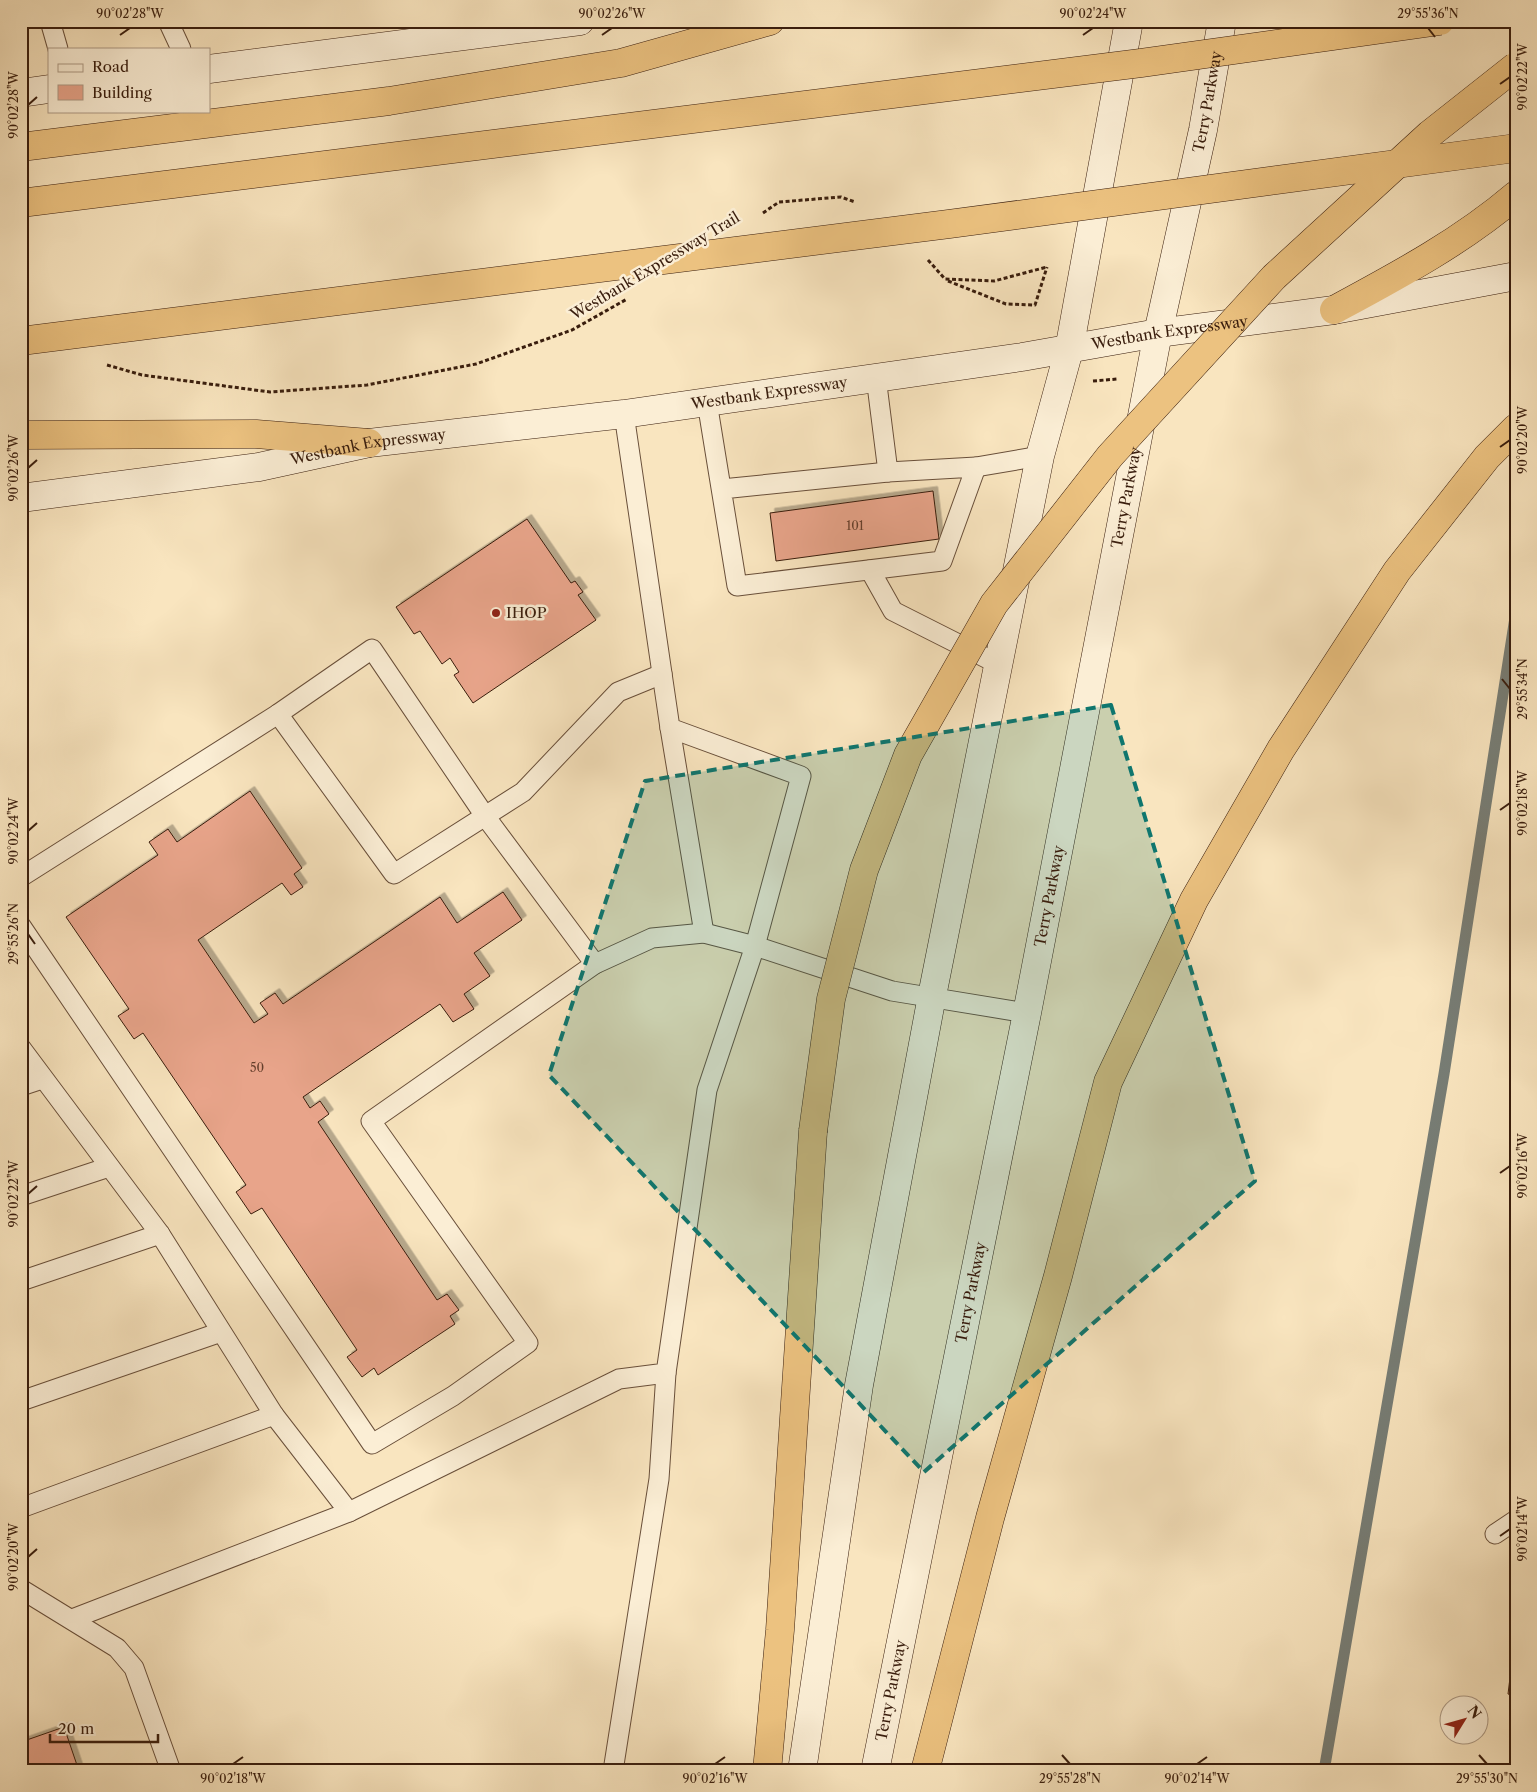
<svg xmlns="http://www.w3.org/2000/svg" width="1537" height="1792" viewBox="0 0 1537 1792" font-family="'Libre Caslon Text',serif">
<defs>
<filter id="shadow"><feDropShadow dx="4.5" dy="-4.5" stdDeviation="0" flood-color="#0004"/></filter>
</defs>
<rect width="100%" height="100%" fill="#f9e5bf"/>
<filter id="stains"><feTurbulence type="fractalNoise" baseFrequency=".004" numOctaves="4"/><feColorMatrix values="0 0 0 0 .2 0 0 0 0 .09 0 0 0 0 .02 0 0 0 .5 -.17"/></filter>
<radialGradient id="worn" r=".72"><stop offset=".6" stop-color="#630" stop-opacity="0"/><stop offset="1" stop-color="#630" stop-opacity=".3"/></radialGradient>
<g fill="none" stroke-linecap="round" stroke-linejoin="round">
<polyline stroke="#777d75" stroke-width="11" points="1324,1771 1444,1074 1516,611"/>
</g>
<g fill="#e8a48a" stroke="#391d0d" filter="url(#shadow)">
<polygon points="933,491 939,539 776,561 770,513"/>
<polygon points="527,519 571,583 575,581 583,592 578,595 596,620 473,703 454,675 459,672 450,658 442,664 420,631 414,634 396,607"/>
<polygon points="250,791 302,868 294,874 303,887 291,895 282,883 198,940 254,1023 268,1014 260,1003 275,993 283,1004 440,897 457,923 503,892 522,920 474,953 490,976 464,994 474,1009 453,1022 440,1004 303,1097 310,1108 320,1101 329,1114 318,1122 437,1300 447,1294 459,1310 450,1316 455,1324 378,1375 374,1368 362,1377 347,1357 357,1350 262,1208 251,1214 236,1192 246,1185 143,1033 134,1039 118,1016 129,1009 66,917 158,855 149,842 168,829 177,842"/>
<polygon points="1516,1629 1516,1706 1511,1706 1512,1695 1508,1694"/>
<polygon points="64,1727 79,1771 21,1771 21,1742"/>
</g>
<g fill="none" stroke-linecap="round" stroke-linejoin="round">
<g stroke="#694f3a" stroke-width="21">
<g id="lane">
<polyline points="50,21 58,49"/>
<polyline points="168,21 181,49"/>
<polyline points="876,377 888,472"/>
<polyline points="707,402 737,586 942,561 976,467 888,472 722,489"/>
<polyline points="976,467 1040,456"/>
<polyline points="870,570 893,611 998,664"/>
<polyline points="278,714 394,874 523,792 618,692 662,674"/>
<polyline points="670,728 704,933"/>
<polyline points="21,877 278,714 372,649 485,816 595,964"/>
<polyline points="21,926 372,1444 453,1396 528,1343 371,1121 595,964 652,938 704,933 755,946 892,991 1027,1013"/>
<polyline points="21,1048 160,1234 274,1415 349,1512 72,1619"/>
<polyline points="21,1086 42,1079"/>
<polyline points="21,1196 109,1167"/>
<polyline points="21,1281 160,1234"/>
<polyline points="21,1401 221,1332"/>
<polyline points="21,1508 274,1415"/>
<polyline points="349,1512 619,1379 666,1373 707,1090 755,946 801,776 670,728 624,414"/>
<polyline points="1495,1534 1516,1520"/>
<polyline points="21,1589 117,1648 134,1668 171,1771"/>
<polyline points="613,1771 659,1479 666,1373"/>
</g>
</g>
<g stroke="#391d0d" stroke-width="29">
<g id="secondary">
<polyline points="209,69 580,21"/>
<polyline points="21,93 49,89"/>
<path id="s1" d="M21 498 259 467 369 443 624 414 1022 357 1158 333 1334 310 1516 276"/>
<polyline points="802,1771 859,1385 932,996 1040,456 1069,350 1129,21"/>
<path id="s2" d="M875 1771 1027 1013 1158 333 1203 130 1222 21"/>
</g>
</g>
<g stroke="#391d0d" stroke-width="29">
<g id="highway">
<polyline points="21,147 389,101 621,63 770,21"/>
<path d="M1334 310C1397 276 1461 242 1516 195"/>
<polyline points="21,435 256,434 369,443"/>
<polyline points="767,1771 780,1630 813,1131"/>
<polyline points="925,1771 990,1518 1058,1276 1108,1082 1194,900 1281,749 1397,571 1487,457 1516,428"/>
</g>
</g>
<g stroke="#391d0d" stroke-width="3" stroke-dasharray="4 2.5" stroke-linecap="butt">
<polyline points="763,213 779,202 841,197 855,202"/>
<polyline points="928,260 945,279 994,281 1047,267"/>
<polyline points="948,281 1006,304 1035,305 1047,267"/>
<polyline points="107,365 142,375 270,392 367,385 476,364 572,330 627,299"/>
<polyline points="1093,381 1117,379"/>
</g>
<use href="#lane" stroke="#fbeed5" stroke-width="19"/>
<use href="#secondary" stroke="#fbeed5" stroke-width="28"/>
<use href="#highway" stroke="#ecc280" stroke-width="28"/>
<g stroke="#391d0d" stroke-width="29" stroke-linecap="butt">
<g id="highway-bridge">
<polyline points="21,203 1141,63 1440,21"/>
<polyline points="21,341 949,224 1516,148"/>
<polyline points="813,1131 831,999 864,870 908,755 994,604 1110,456 1274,277 1430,134 1516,66"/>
</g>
</g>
<use href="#highway-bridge" stroke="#ecc280" stroke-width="28"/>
</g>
<path fill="#0f766e" fill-opacity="0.2" stroke="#0f766e" stroke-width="4" stroke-dasharray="10 6" stroke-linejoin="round" d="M1111 705 1255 1181 924 1472 549 1075 645 781Z"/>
<path fill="none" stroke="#391d0d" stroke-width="2" d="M1428 28 1435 37M120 35 130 28M602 35 612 28M1083 35 1093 28M1500 84 1510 77M28 105 37 97M1500 447 1510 440M28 468 37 460M1502 679 1510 689M1500 810 1510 803M28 831 37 823M28 934 35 944M1500 1173 1510 1166M28 1194 37 1186M1500 1536 1510 1529M28 1557 37 1549M1062 1755 1070 1764M1479 1755 1487 1764M233 1764 243 1757M715 1764 725 1757M1197 1764 1207 1757"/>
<circle fill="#8f2418" stroke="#fbeed5" stroke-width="2" cx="496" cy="613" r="5"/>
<g text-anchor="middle" stroke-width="5" stroke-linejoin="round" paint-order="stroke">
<g font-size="12" fill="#653f2c">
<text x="855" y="530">101</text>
<text x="257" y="1072">50</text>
</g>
<g font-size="15" fill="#391d0d" stroke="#fbeed5">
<text dy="5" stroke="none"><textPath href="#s2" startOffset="1702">Terry Parkway</textPath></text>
<text transform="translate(655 266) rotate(-31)" y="5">Westbank Expressway Trail</text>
<text dy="5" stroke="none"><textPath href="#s1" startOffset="1161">Westbank Expressway</textPath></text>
<text dy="5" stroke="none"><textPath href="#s1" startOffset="756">Westbank Expressway</textPath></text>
<text dy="5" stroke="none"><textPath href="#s1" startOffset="351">Westbank Expressway</textPath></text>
<text dy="5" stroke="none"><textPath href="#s2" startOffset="1298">Terry Parkway</textPath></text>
<text dy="5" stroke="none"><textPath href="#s2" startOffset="892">Terry Parkway</textPath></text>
<text dy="5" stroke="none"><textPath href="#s2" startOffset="488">Terry Parkway</textPath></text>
<text dy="5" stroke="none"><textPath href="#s2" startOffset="82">Terry Parkway</textPath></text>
</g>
<g font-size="15" fill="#391d0d" stroke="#fbeed5" text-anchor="start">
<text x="506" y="618">IHOP</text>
</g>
</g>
<rect width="1537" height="1792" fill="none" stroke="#f9e5bf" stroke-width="55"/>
<rect x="48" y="48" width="162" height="65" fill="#fbeed5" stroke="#ad9a85"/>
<rect x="58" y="64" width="25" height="8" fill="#fbeed5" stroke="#ad9a85"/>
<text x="92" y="72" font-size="15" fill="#391d0d">Road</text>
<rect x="58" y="85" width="25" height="15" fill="#e8a48a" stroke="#ad9a85"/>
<text x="92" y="98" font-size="15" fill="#391d0d">Building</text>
<g transform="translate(1464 1720) rotate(53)"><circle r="24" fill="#fbeed5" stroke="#ad9a85"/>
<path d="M0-4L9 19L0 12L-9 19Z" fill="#8f2418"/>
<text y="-8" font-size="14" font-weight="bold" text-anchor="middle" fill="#391d0d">N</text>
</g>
<path d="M50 1734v8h108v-8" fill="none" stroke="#391d0d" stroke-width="2.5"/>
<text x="58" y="1734" font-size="15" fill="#391d0d" stroke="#fbeed5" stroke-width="4" paint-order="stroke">20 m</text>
<rect x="28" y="28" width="1482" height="1736" fill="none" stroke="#391d0d" stroke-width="2"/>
<g font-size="12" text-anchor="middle" fill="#391d0d">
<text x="130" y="18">90°02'28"W</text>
<text x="612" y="18">90°02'26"W</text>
<text x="1093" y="18">90°02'24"W</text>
<text x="1428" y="18">29°55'36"N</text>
<text transform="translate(1523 77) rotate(-90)" y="4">90°02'22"W</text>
<text transform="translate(14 105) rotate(-90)" y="4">90°02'28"W</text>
<text transform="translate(1523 440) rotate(-90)" y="4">90°02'20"W</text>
<text transform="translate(14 468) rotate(-90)" y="4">90°02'26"W</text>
<text transform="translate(1523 689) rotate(-90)" y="4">29°55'34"N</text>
<text transform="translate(1523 803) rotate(-90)" y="4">90°02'18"W</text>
<text transform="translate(14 831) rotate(-90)" y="4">90°02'24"W</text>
<text transform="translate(14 934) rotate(-90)" y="4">29°55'26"N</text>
<text transform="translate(1523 1166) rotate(-90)" y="4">90°02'16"W</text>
<text transform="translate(14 1194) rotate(-90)" y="4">90°02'22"W</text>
<text transform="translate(1523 1529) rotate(-90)" y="4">90°02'14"W</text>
<text transform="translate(14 1557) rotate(-90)" y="4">90°02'20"W</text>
<text x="233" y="1783">90°02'18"W</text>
<text x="715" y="1783">90°02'16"W</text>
<text x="1070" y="1783">29°55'28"N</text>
<text x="1197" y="1783">90°02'14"W</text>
<text x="1487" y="1783">29°55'30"N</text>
</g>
<rect width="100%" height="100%" filter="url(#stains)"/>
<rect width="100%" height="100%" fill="url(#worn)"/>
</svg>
